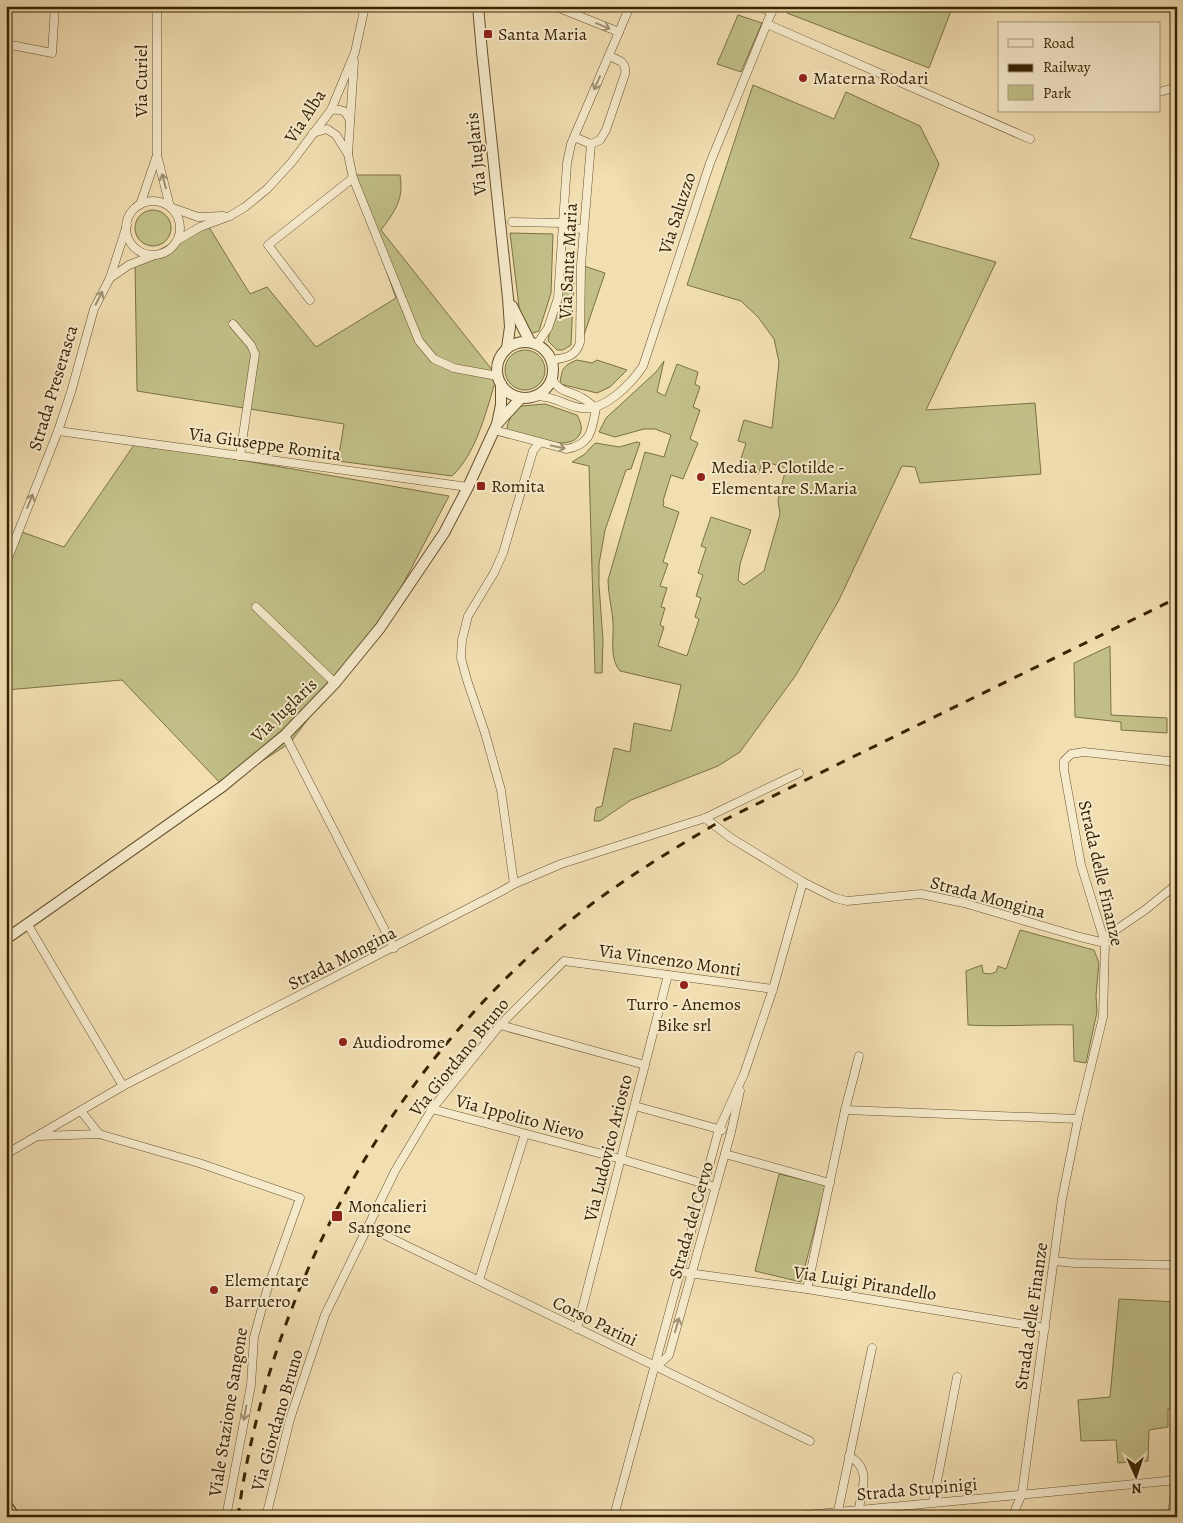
<svg xmlns="http://www.w3.org/2000/svg" width="1183" height="1523" viewBox="0 0 1183 1523" font-family="Alegreya,serif">
<rect width="100%" height="100%" fill="#f1deb1"/>
<filter id="stains"><feTurbulence type="fractalNoise" baseFrequency=".004" numOctaves="4"/><feColorMatrix values="0 0 0 0 .2 0 0 0 0 .09 0 0 0 0 .02 0 0 0 .5 -.17"/></filter>
<radialGradient id="worn" r=".72"><stop offset=".6" stop-color="#630" stop-opacity="0"/><stop offset="1" stop-color="#630" stop-opacity=".3"/></radialGradient>
<g fill="#c1bf87" stroke="#7c7144">
<polygon points="790,6 953,6 929,68 787,13"/>
<polygon points="738,15 762,23 741,72 717,64"/>
<path d="M753 85 834 119 846 92 920 126 939 164 910 238 996 262 926 410 1035 403 1041 474 920 483 915 467 902 466 839 600 796 675 740 752 718 766 631 800 600 821H594L596 808 602 806 614 748 630 752 634 723 671 731 681 685 620 671C609 658 614 638 613 622 612 608 608 594 608 580L645 452 664 457 671 435 655 429H644L615 437 599 432 606 418 656 372 664 361 657 392 665 396 677 364 698 372 695 384 700 387 693 407 700 410 690 439 698 443 683 479 671 475 663 501 664 502 663 506 679 512 663 562 668 564 660 586 667 588 661 607 665 608 660 625 664 627 658 646 687 656 699 619 695 617 701 598 696 596 703 575 698 573 706 548 701 546 711 517 751 530 740 564 738 580 744 585 764 571 780 514 778 500 786 468 763 461 758 474 738 468 746 443 738 441 744 420 772 428 779 362 774 339 758 317 741 301 687 285Z"/>
<path d="M352 175H400C404 200 395 211 381 230L497 376C487 408 477 453 452 476L338 461 344 424 137 391 135 263 207 224 250 294 267 287 316 347 396 298Z"/>
<circle cx="153" cy="228" r="18"/>
<polygon points="510,233 553,234 551,293 539,331 530,334 521,323"/>
<polygon points="563,255 575,256 571,345 563,350 557,350 548,341"/>
<polygon points="584,266 605,273 584,335 581,333"/>
<circle cx="525" cy="370" r="20"/>
<path d="M577 360 592 363 597 360 627 370 610 387 597 393 560 384C562 369 562 366 577 360Z"/>
<path d="M545 404 577 415C580 421 583 427 580 434 570 454 524 435 508 431L507 426 514 409 522 406Z"/>
<polygon points="136,442 449,496 380,628 335,683 290,743 223,786 122,680 6,690 6,574 19,531 64,547"/>
<polygon points="637,442 640,443 631,469 626,470 605,530 599,564 599,585 603,640 602,673 595,673 589,466 572,462 585,454 593,445 596,443 619,447"/>
<polygon points="1110,646 1111,715 1167,718 1167,733 1121,730 1121,722 1075,717 1074,663"/>
<path d="M1020 930 1094 950 1099 963 1096 995 1097 1012 1086 1063 1074 1061 1073 1025C1038 1024 1003 1027 968 1025L966 971 982 965 983 973 990 974 996 972 998 966 1006 969Z"/>
<polygon points="779,1174 826,1185 801,1282 755,1271"/>
<polygon points="1119,1299 1177,1302 1177,1409 1168,1409 1168,1427 1149,1430 1148,1461 1118,1463 1116,1440 1081,1441 1078,1400 1110,1397"/>
</g>
<g fill="none" stroke-linecap="round" stroke-linejoin="round">
<g stroke="#66522e" stroke-width="9">
<g id="minor">
<polyline points="157,6 157,155 170,207 198,217 223,216"/>
<polyline points="554,6 619,32"/>
<polyline points="757,6 772,12"/>
<polyline points="767,24 1030,139"/>
<polyline points="6,44 52,53 55,6"/>
<polyline points="1159,92 1177,87"/>
<path d="M331 110C341 109 346 110 349 119"/>
<polyline points="313,133 327,129 336,135 348,154 354,61"/>
<path d="M591 144 600 140 606 130 625 74C627 62 619 60 609 56"/>
<polyline points="348,154 353,178 419,341 434,359 454,368 497,376"/>
<circle cx="153" cy="228" r="27"/>
<polyline points="140,205 157,155"/>
<polyline points="512,222 563,223"/>
<polyline points="563,228 583,229"/>
<polyline points="178,240 200,227 230,216 245,207 267,189 291,163 331,110 355,52 365,6"/>
<polyline points="110,278 129,265 152,256"/>
<polyline points="310,300 268,245 353,178"/>
<polyline points="233,324 251,345 255,354 240,456"/>
<polyline points="537,344 548,328 558,298 567,163 571,144 630,6"/>
<path d="M552 360C565 358 576 357 580 342L581 265 591 144 574 137"/>
<path d="M552 379C561 394 569 390 582 398 587 400 591 405 596 408"/>
<path d="M536 396C556 396 565 406 581 408 604 412 631 384 643 366L710 163 774 6"/>
<path d="M494 430 566 449C591 445 592 430 596 408"/>
<polyline points="58,431 468,487"/>
<polyline points="6,563 58,431 71,392 94,309 110,278 127,225"/>
<polyline points="256,607 335,683"/>
<polyline points="285,735 394,948"/>
<polyline points="705,818 731,838 803,882 835,898 847,901 921,894 964,903 1080,937 1105,943"/>
<polyline points="514,884 501,790 485,733 467,680 461,658 462,640 468,616 494,573 503,553 533,451 539,443"/>
<polyline points="28,925 123,1086"/>
<polyline points="1104,938 1145,910 1177,884"/>
<polyline points="500,1025 645,1065"/>
<polyline points="635,1106 722,1130"/>
<polyline points="432,1109 621,1159 715,1187"/>
<polyline points="845,1110 859,1056"/>
<polyline points="81,1111 99,1134 199,1163 300,1198 267,1290 254,1337 251,1385 226,1517"/>
<polyline points="39,1136 99,1134"/>
<polyline points="6,1154 123,1086 500,892 514,884 561,864 705,818 799,773"/>
<polyline points="725,1154 830,1183"/>
<polyline points="368,1227 810,1441"/>
<polyline points="1054,1261 1074,1263 1177,1265"/>
<polyline points="681,1272 807,1289 1045,1328"/>
<polyline points="479,1280 525,1134"/>
<polyline points="807,1289 845,1110 1078,1119"/>
<polyline points="577,1329 668,975"/>
<polyline points="656,1367 669,1355 731,1132 740,1091"/>
<path d="M849 1456C872 1469 862 1487 859 1509"/>
<polyline points="933,1502 957,1377"/>
<polyline points="838,1511 872,1348"/>
<polyline points="266,1517 290,1419 325,1315 395,1171 432,1109 500,1025 564,961 773,989"/>
<polyline points="616,1517 615,1512 719,1129 744,1074 773,989 803,882"/>
<polyline points="785,1517 1177,1480"/>
<polyline points="1012,1517 1022,1494 1062,1199 1078,1119 1103,1017 1105,943 1081,865 1064,770 1064,761 1071,754 1084,752 1177,762"/>
<polyline points="1171,1517 1177,1484"/>
</g>
</g>
<g stroke="#66522e" stroke-width="12">
<g id="tertiary">
<polyline points="478,6 482,52 508,298 510,327 507,348"/>
<polyline points="512,306 530,342"/>
<circle cx="525" cy="370" r="28"/>
<polyline points="498,423 521,398"/>
<polyline points="6,939 223,786 285,735 335,683 380,628 444,533 468,487 497,424 501,405 501,384"/>
</g>
</g>
<g stroke="#382302" stroke-width="13">
<polyline id="secondary" points="6,1505 14,1517"/>
</g>
<use href="#minor" stroke="#f6eacc" stroke-width="8"/>
<use href="#tertiary" stroke="#f6eacc" stroke-width="10"/>
<use href="#secondary" stroke="#f6eacc" stroke-width="11"/>
<path stroke="#382302" stroke-width="3" stroke-dasharray="9 9" stroke-linecap="butt" d="M238 1517C269 1281 402 1046 593 903 631 875 673 849 714 825L1177 598"/>
</g>
<defs><path id="oneway-shaft" d="M-6 0H5M1.5-3L5.5 0L1.5 3" fill="none" stroke-width="1.6" stroke-linecap="round" stroke-linejoin="round" transform="scale(1.25)"/></defs>
<g stroke="#a09071">
<use href="#oneway-shaft" transform="translate(603 26) rotate(22)"/>
<use href="#oneway-shaft" transform="translate(597 83) rotate(114)"/>
<use href="#oneway-shaft" transform="translate(164 181) rotate(-105)"/>
<use href="#oneway-shaft" transform="translate(99 298) rotate(-63)"/>
<use href="#oneway-shaft" transform="translate(558 447) rotate(12)"/>
<use href="#oneway-shaft" transform="translate(30 501) rotate(-68)"/>
<use href="#oneway-shaft" transform="translate(677 1325) rotate(-74)"/>
<use href="#oneway-shaft" transform="translate(245 1413) rotate(100)"/>
</g>
<g fill="#8f2418" stroke="#f6eacc" stroke-width="2">
<rect x="483" y="29" width="10" height="10" rx="2.5"/>
<circle cx="803" cy="78" r="5"/>
<circle cx="701" cy="477" r="5"/>
<rect x="476" y="481" width="10" height="10" rx="2.5"/>
<circle cx="684" cy="985" r="5"/>
<circle cx="343" cy="1042" r="5"/>
<rect x="331" y="1210" width="12" height="12" rx="2.5"/>
<circle cx="214" cy="1290" r="5"/>
</g>
<g text-anchor="middle" stroke-width="4" stroke-linejoin="round" paint-order="stroke">
<g font-size="18" fill="#382302" stroke="#f6eacc" text-anchor="start">
<text x="498" y="40">Santa Maria</text>
<text x="813" y="84">Materna Rodari</text>
<text x="711" y="473">Media P. Clotilde -<tspan x="711" dy="21">Elementare S.Maria</tspan></text>
<text x="491" y="492">Romita</text>
<text x="684" y="1010" text-anchor="middle">Turro - Anemos<tspan x="684" dy="21">Bike srl</tspan></text>
<text x="353" y="1048">Audiodrome</text>
<text x="348" y="1212">Moncalieri<tspan x="348" dy="21">Sangone</tspan></text>
<text x="224" y="1286">Elementare<tspan x="224" dy="21">Barruero</tspan></text>
</g>
<g font-size="18" fill="#382302" stroke="#f6eacc">
<text transform="translate(141 81) rotate(-90)" y="6">Via Curiel</text>
<text transform="translate(305 116) rotate(-57)" y="6">Via Alba</text>
<text transform="translate(476 154) rotate(-96)" y="6">Via Juglaris</text>
<text transform="translate(677 213) rotate(-72)" y="6">Via Saluzzo</text>
<text transform="translate(568 261) rotate(-87)" y="6">Via Santa Maria</text>
<text transform="translate(53 388) rotate(-73)" y="6">Strada Preserasca</text>
<text transform="translate(265 444) rotate(8)" y="6">Via Giuseppe Romita</text>
<text transform="translate(284 710) rotate(-44)" y="6">Via Juglaris</text>
<text transform="translate(1101 873) rotate(77)" y="6">Strada delle Finanze</text>
<text transform="translate(988 897) rotate(15)" y="6">Strada Mongina</text>
<text transform="translate(342 958) rotate(-27)" y="6">Strada Mongina</text>
<text transform="translate(670 960) rotate(8)" y="6">Via Vincenzo Monti</text>
<text transform="translate(459 1057) rotate(-51)" y="6">Via Giordano Bruno</text>
<text transform="translate(520 1117) rotate(15)" y="6">Via Ippolito Nievo</text>
<text transform="translate(608 1148) rotate(-76)" y="6">Via Ludovico Ariosto</text>
<text transform="translate(691 1220) rotate(-74)" y="6">Strada del Cervo</text>
<text transform="translate(865 1283) rotate(9)" y="6">Via Luigi Pirandello</text>
<text transform="translate(1031 1316) rotate(-82)" y="6">Strada delle Finanze</text>
<text transform="translate(595 1321) rotate(26)" y="6">Corso Parini</text>
<text transform="translate(228 1412) rotate(-81)" y="6">Viale Stazione Sangone</text>
<text transform="translate(277 1420) rotate(-74)" y="6">Via Giordano Bruno</text>
<text transform="translate(917 1489) rotate(-5)" y="6">Strada Stupinigi</text>
</g>
</g>
<rect width="1183" height="1523" fill="none" stroke="#f1deb1" stroke-width="25"/>
<rect x="8" y="8" width="1168" height="1508" fill="none" stroke="#382302" stroke-width="2.5"/>
<rect x="12" y="12" width="1158" height="1498" fill="none" stroke="#382302"/>
<rect x="998" y="22" width="162" height="90" fill="#f6eacc" stroke="#aa9a7b"/>
<rect x="1008" y="39" width="25" height="8" fill="#f6eacc" stroke="#aa9a7b"/>
<text x="1043" y="48" font-size="15" fill="#382302">Road</text>
<rect x="1008" y="64" width="25" height="8" fill="#382302" stroke="#aa9a7b"/>
<text x="1043" y="72" font-size="15" fill="#382302">Railway</text>
<rect x="1008" y="85" width="25" height="15" fill="#c1bf87" stroke="#aa9a7b"/>
<text x="1043" y="98" font-size="15" fill="#382302">Park</text>
<g transform="translate(1136 1476) rotate(177)" stroke="#f6eacc" stroke-width="4" paint-order="stroke">
<path d="M0-4L9 19L0 12L-9 19Z" fill="#382302"/>
<text y="-8" font-size="14" font-weight="bold" text-anchor="middle" fill="#382302">N</text>
</g>
<rect width="100%" height="100%" filter="url(#stains)"/>
<rect width="100%" height="100%" fill="url(#worn)"/>
</svg>
